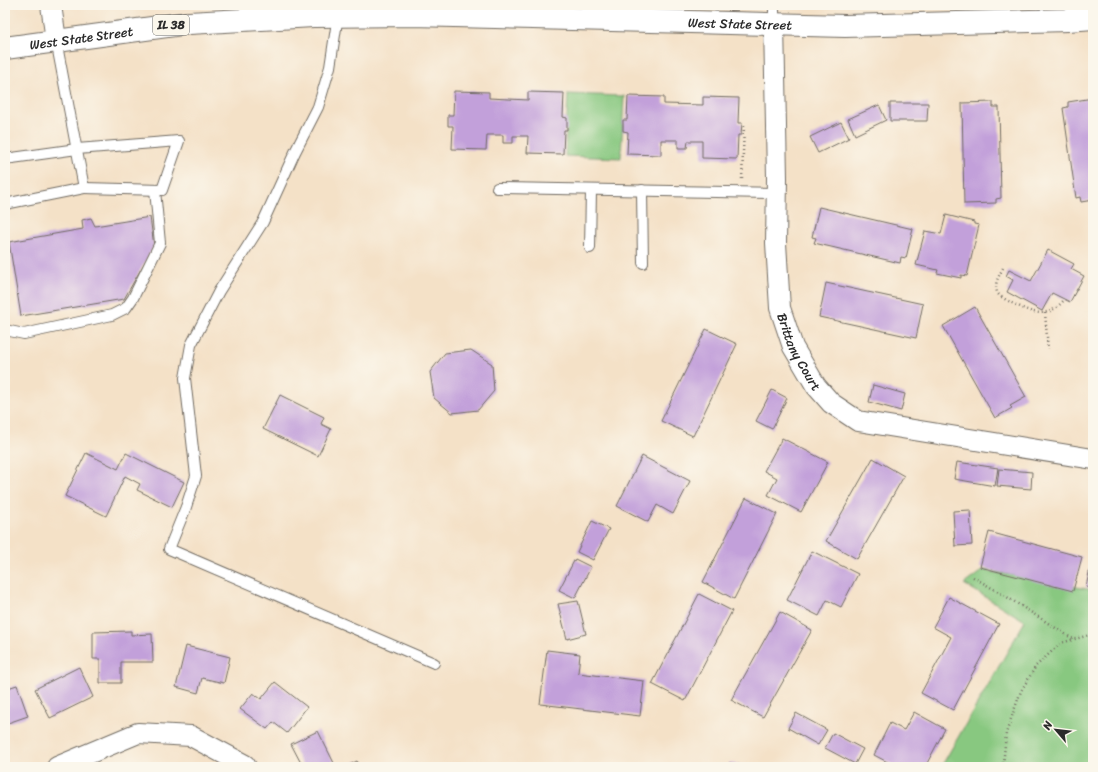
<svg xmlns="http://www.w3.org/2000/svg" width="1098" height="772" viewBox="0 0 1098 772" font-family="Sriracha,sans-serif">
<rect width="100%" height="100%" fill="#fbf7ec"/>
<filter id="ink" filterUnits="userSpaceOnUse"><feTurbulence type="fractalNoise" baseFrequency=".025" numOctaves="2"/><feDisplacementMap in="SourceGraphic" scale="8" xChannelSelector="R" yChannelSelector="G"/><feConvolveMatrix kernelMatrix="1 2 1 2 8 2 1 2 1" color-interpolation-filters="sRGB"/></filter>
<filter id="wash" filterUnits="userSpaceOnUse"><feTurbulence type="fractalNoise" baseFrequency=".012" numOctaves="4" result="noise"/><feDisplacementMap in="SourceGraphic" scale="16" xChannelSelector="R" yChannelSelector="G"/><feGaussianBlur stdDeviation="0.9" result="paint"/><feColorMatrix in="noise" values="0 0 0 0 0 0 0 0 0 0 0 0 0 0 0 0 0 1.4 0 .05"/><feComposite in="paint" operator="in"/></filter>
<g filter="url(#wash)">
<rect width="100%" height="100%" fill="#f4e1c7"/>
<g fill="#88c880" stroke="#5a7a56">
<polygon points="568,94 624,96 621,158 565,156"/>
<polygon points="983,570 1093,590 1093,767 941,767 1025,621 964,584"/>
</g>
<g id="blocks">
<g fill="#c2a0da">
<polygon points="454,91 489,92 489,98 528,100 528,92 564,93 563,117 567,118 567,130 564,130 563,154 527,153 528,136 513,136 513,143 503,143 503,135 487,135 486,150 452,149 453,126 448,126 448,115 453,115"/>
<polygon points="628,96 664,97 664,104 703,105 703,97 739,98 738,123 742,123 741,135 738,135 737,159 702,158 702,141 688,141 687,148 678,148 678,140 661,140 661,155 627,154 628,132 623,131 623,120 627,120"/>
<polygon points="1093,98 1093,200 1081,202 1080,197 1076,198 1063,108 1068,107 1068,102"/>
<polygon points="993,102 993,107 999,107 1001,198 996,199 996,203 964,204 962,103"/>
<polygon points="890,103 928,103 927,121 890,121"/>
<polygon points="879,105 886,120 855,135 848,119"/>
<polygon points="841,122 849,138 818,153 810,137"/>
<polygon points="819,207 913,229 906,258 901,257 900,263 814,243 816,238 812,237"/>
<polygon points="946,215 974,222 974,224 979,225 967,276 961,275 961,278 937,273 938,270 916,265 925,231 941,234"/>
<polygon points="150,217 154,246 124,299 21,316 9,242 83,229 82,220 91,218 95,226"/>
<polygon points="1048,250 1074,264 1071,269 1084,276 1070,302 1052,293 1042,311 1007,292 1013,280 1006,276 1009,270 1031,281"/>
<polygon points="826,283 923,304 916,338 819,317"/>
<polygon points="975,307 1026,397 1010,406 1012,408 995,418 943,326"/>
<polygon points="706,329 737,344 693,436 661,421"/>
<polygon points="471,350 492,364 494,391 478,410 452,413 434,398 430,372 445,353"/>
<polygon points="873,385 905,394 901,411 869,402"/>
<polygon points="772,390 787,398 772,429 756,421"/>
<polygon points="280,395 324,417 321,424 331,429 318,456 263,429"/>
<polygon points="782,438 828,462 801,512 768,495 777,478 764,471"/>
<polygon points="86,453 118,469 126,453 184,482 172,507 137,490 140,484 125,476 106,516 65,496"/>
<polygon points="642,456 690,481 673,514 657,505 648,522 617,506"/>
<polygon points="873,458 904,476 857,559 826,541"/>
<polygon points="957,462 998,468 995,486 954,479"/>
<polygon points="999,469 1032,472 1031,489 997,486"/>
<polygon points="746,498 777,514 734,599 703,582"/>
<polygon points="970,510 972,545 955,546 953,511"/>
<polygon points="592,521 609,529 593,560 577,552"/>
<polygon points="989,532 1082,557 1073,591 980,567"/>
<polygon points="812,551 858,574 841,607 827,600 819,616 787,600"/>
<polygon points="1092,558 1093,558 1093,588 1086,587"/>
<polygon points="575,559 591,567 575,598 559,590"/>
<polygon points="699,594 732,611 685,701 652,684"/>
<polygon points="949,597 999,624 953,710 921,693 951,637 933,627"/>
<polygon points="578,601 586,634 567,639 558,604"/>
<polygon points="780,612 812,630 763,717 731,700"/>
<polygon points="131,631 131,635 152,634 153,662 121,662 121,683 100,683 100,659 93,659 93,632"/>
<polygon points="186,646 230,657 224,683 202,678 198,693 176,687"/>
<polygon points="547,650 580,654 578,673 644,681 640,716 540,704"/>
<polygon points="79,667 93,697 50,718 35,689"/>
<polygon points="275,682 307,707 287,733 273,722 267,729 240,709 253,693 261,699"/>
<polygon points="17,685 28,716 5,724 5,689"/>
<polygon points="914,712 945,729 925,767 897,767 874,755 890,723 904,730"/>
<polygon points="796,713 827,730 818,745 788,728"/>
<polygon points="318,731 336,767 303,767 291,744"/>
<polygon points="833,733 863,749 855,764 825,748"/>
<polygon points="357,761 360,767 345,767"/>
<polygon points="729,763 750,766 750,767 729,767"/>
</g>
</g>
</g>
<g filter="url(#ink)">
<use href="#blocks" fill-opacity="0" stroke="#716b62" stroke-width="1"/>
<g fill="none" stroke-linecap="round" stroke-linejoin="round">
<g stroke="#716b62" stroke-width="12">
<g id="lane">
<polyline points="774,5 774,23"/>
<polyline points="338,15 330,67 318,107 295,152 263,222 219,291 191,345 185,378 196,476 186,507 169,549 434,663"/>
<polyline points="5,159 77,149 179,141 162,190 84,188"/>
<polyline points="497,188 776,193"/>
<polyline points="642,190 643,263"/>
<polyline points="5,204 84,188 56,40"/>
<polyline points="590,248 591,190"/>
<polyline points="5,330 24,334 112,315 126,308 133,298 160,243 155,190"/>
</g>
</g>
<g stroke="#716b62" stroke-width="22">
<g id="street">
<polyline points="51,5 56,40"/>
<path id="s1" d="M774 23 777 178 776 243 780 308 793 347 816 386 831 403 858 421 1093 459"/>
<polyline points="57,767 138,733 191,736 245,765 246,767"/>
</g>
</g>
<g stroke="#716b62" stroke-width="24">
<g id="primary">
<path id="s2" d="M5 48 189 23 313 16 413 15 845 26 1068 20 1093 18"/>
</g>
</g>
<g stroke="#716b62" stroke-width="2.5" stroke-dasharray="1 3" stroke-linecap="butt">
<polyline points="742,179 744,126"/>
<path d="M1003 268C999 276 994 283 997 292 999 297 1007 300 1012 303 1032 313 1047 320 1064 300"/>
<polyline points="1045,313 1048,349"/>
<polyline points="973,577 1007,597 1073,639"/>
<polyline points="1003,767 1006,733 1021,691 1036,666 1061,643 1093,634"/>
</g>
<use href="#lane" stroke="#fff" stroke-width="10"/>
<use href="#street" stroke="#fff" stroke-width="20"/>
<use href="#primary" stroke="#fff" stroke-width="22"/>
</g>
</g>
<g text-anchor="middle" stroke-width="4" stroke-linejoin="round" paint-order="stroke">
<rect fill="#fbf7ec" stroke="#696865" stroke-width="1" x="153" y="15" width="36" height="20" rx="3"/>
<g font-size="12" font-weight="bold" fill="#2b2b2b">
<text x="171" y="29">IL 38</text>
</g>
<g font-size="13" fill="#2b2b2b" stroke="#fbf7ec">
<text dy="5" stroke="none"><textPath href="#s2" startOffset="737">West State Street</textPath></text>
<text dy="5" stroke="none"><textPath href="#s2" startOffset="77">West State Street</textPath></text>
<text dy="5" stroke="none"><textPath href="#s1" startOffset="333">Brittany Court</textPath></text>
</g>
</g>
<rect width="1098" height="772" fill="none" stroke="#fbf7ec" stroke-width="20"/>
<g transform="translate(1056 730) rotate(298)" stroke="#fbf7ec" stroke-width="3" paint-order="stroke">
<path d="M0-3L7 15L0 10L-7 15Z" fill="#2b2b2b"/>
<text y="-6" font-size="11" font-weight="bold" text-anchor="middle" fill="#2b2b2b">N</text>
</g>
</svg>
